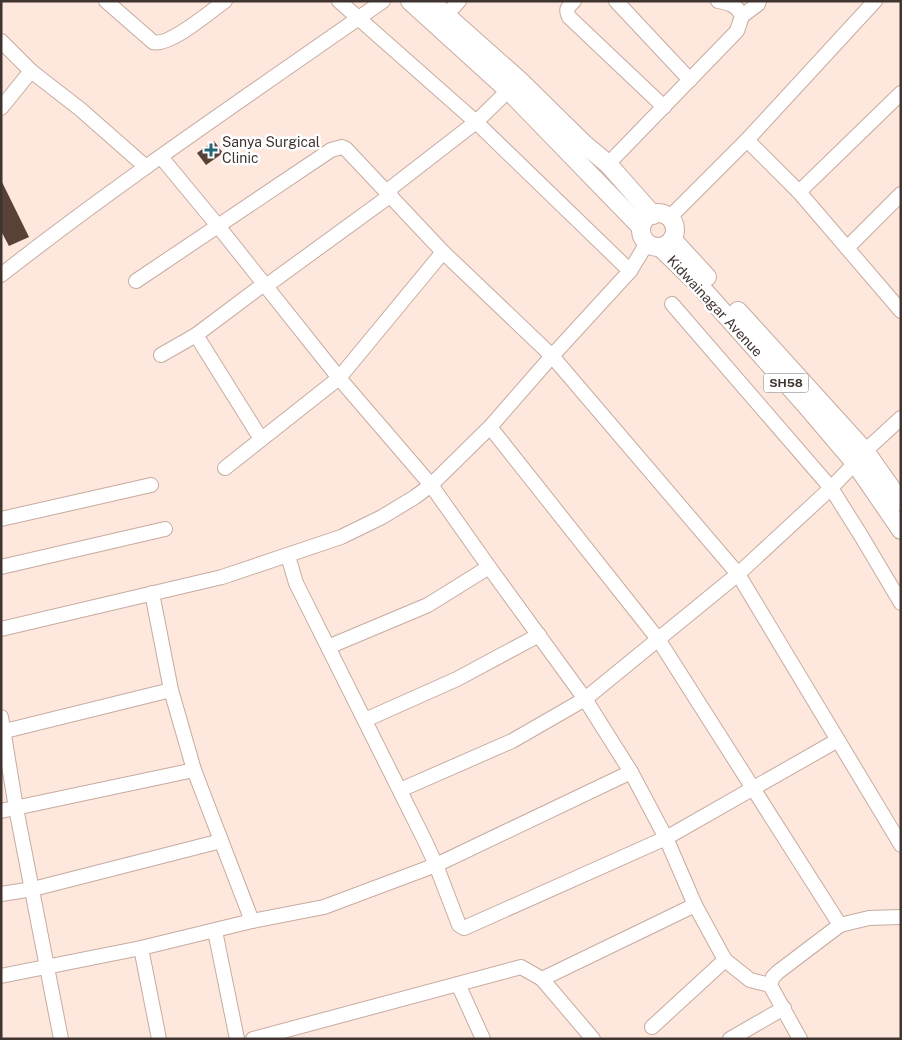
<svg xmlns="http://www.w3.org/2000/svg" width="902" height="1040" viewBox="0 0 902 1040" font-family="'Public Sans',sans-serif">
<rect width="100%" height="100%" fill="#fee7dd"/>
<g fill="#584238">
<polygon points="214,141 223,153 206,165 197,153"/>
<polygon points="1,180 29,237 9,246 1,231"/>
</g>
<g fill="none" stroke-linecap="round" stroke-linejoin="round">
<g stroke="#c7aba0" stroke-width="16">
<g id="minor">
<path d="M106 1 153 42C169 47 211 11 225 1"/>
<polyline points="339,1 476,122 630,271"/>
<path d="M574 1C568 7 565 9 569 17L664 107"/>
<polyline points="616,1 690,80"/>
<polyline points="446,15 459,1"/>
<polyline points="742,16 758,4 759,1"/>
<polyline points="1,41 31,71 80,109 146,167"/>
<polyline points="1,108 31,71"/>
<polyline points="747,140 799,192 901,311"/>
<polyline points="161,157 218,226 339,378 431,485 489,567 585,699 631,772 666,838 695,905 542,979"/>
<path d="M608 164 737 31 742 16C737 5 729 3 718 1"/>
<polyline points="387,191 476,122 515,84"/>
<polyline points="799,192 901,93"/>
<polyline points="669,218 747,140 875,1"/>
<polyline points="847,248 901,194"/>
<path d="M1 275C125 178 255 91 383 1"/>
<polyline points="136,281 331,150 342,147 346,149 443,252 552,356 738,574 901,845"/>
<polyline points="266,286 391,195"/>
<polyline points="672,304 831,488 860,534 901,603"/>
<polyline points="196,335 261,439"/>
<polyline points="161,355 196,335 264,284"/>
<polyline points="490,427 658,639 840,925"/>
<polyline points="225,468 339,378 443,252"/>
<polyline points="1,519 151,485"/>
<polyline points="288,556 296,583 424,839 436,865 459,925 464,928 666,838 838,740"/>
<polyline points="1,567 165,529"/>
<polyline points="152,593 171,690 194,770 252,921"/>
<polyline points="1,629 222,577 341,537 382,517 415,497 431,485 490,427 552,356 630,271 647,243"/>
<polyline points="328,647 428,605 489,567"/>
<polyline points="1,717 16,808 61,1039"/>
<polyline points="365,720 457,679 539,635"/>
<polyline points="1,732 171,690"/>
<polyline points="400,790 512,741 585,699 738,574 831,488 855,463 865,451 901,418"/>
<polyline points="1,811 194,770"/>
<polyline points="1,894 33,889 221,841"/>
<polyline points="215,931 237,1039"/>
<polyline points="141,948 159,1039"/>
<polyline points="725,960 750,980 770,985 800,1039"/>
<polyline points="1,976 141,948 252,921 324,907 436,865 631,772"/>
<polyline points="458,984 483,1039"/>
<polyline points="770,985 773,977 778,972 840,925 869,918 901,917"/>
<polyline points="652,1027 725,960 695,905"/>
<polyline points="253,1039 521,967 542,979 593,1039"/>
<polyline points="730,1039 784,1008"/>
</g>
</g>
<g stroke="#c7aba0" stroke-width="20">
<g id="major">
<polyline points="410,1 508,90 641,227"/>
<polyline points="430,1 519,80 584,144 608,164 653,215"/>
<circle cx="658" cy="230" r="17"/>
<polyline points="672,239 707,277"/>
<polyline points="660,247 698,284 804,403 855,463 901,530"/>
<polyline points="738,311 865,451 901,502"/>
</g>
</g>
<use href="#minor" stroke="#fff" stroke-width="14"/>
<use href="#major" stroke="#fff" stroke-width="18"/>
</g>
<path fill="#24667a" stroke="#fff" stroke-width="2" d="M208.5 142.5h5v5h5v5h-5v5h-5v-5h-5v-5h5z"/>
<g text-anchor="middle" stroke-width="5" stroke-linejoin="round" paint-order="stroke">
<rect fill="#fff" stroke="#79716e" stroke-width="1" x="763.5" y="373.5" width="45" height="19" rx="4"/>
<g font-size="12" font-weight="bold" fill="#3f3430">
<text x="786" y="387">SH58</text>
</g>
<g font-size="14" fill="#3f3430" stroke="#fff" text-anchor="start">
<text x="222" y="147">Sanya Surgical<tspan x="222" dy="16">Clinic</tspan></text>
</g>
<g font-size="14" fill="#3f3430" stroke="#fff">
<text transform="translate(715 306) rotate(47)" y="5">Kidwainagar Avenue</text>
</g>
</g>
<rect width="902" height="1040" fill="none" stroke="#3f3430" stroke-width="5"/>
</svg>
